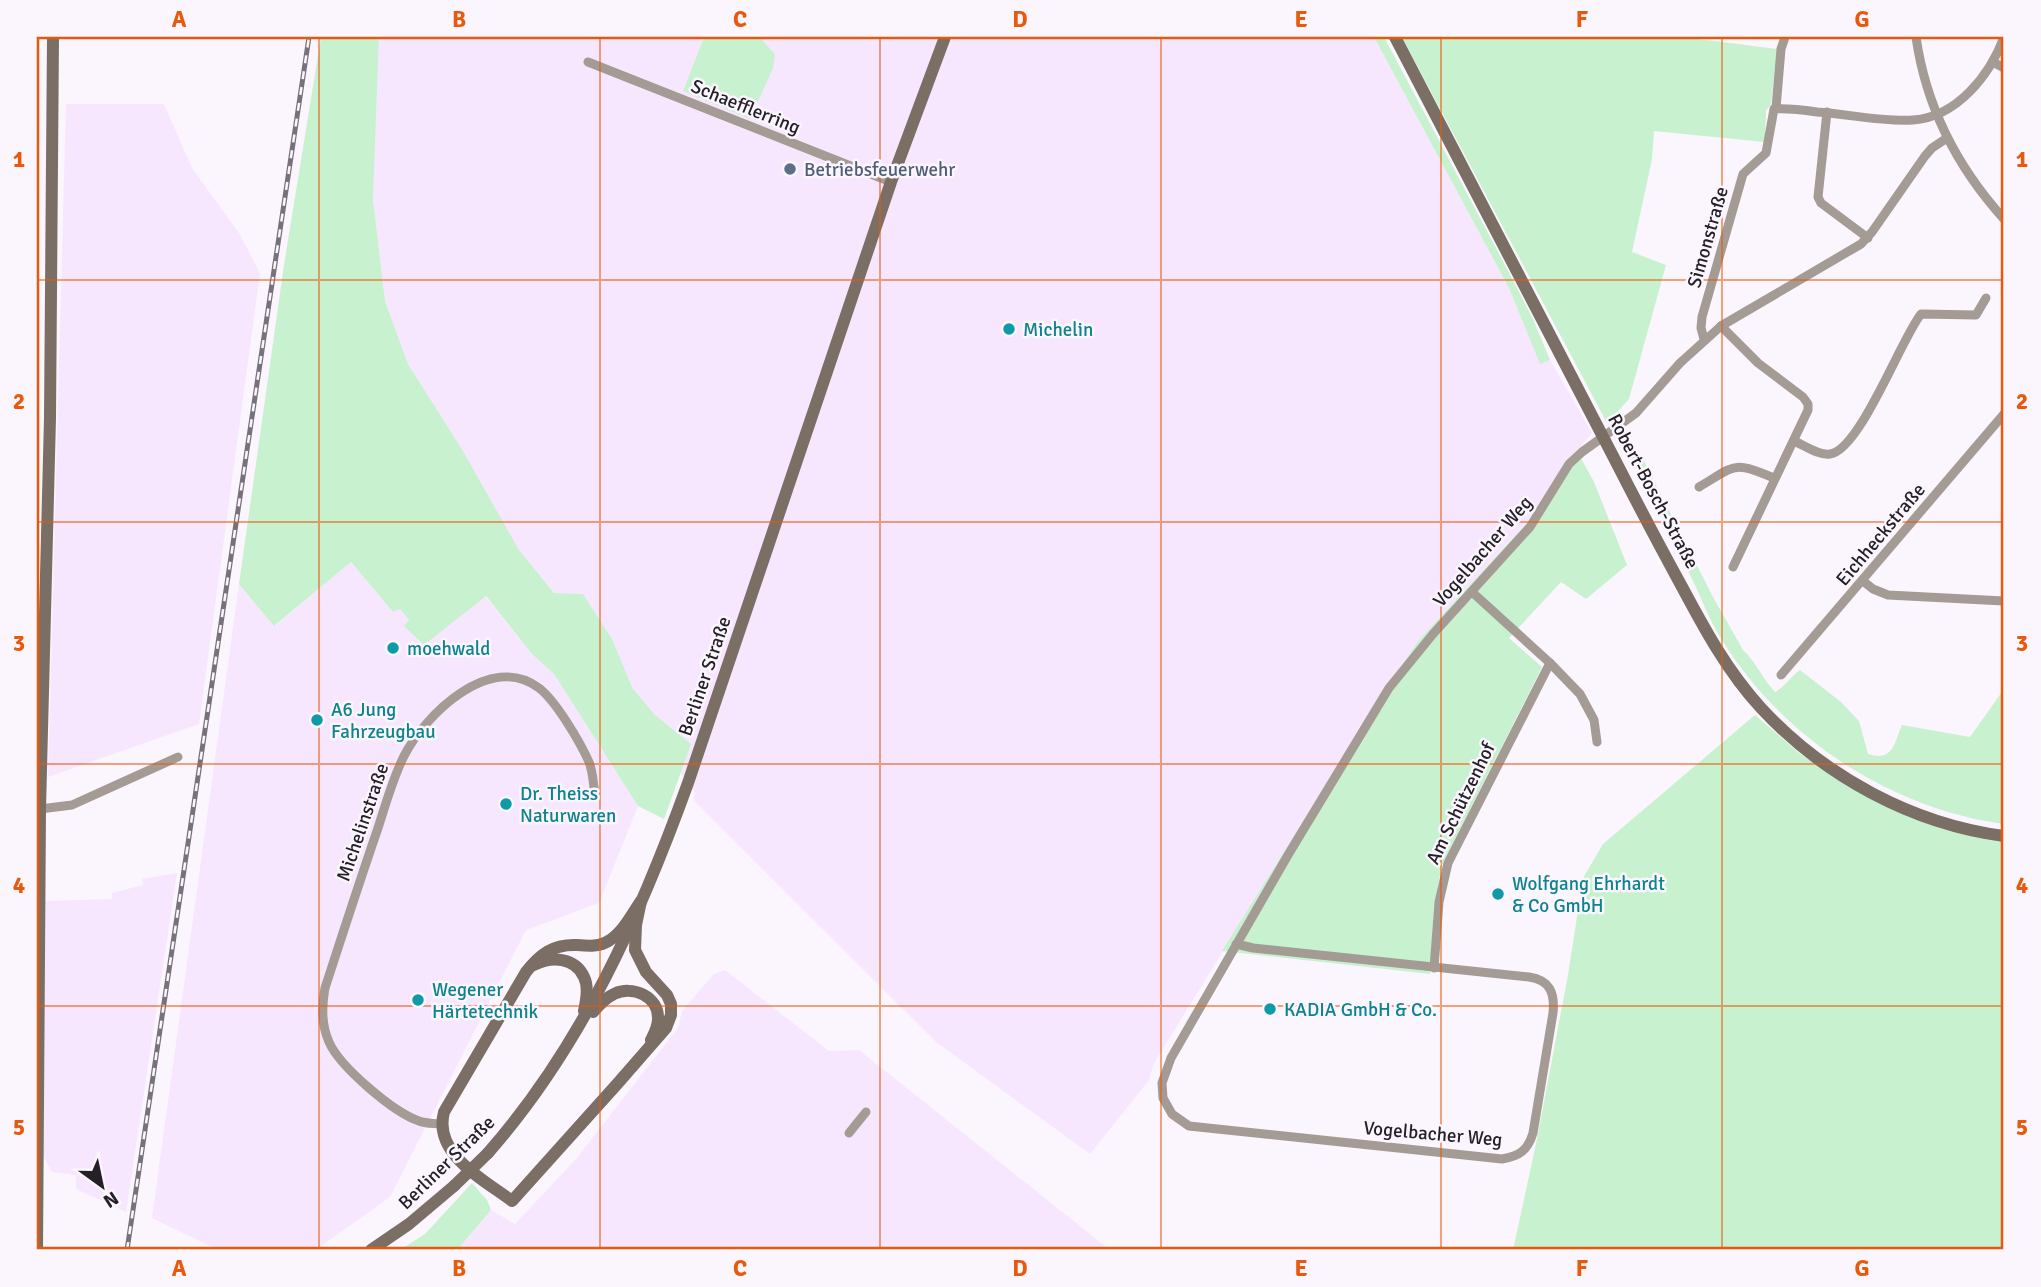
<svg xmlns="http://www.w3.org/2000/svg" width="2041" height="1287" viewBox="0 0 2041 1287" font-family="Signika,sans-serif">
<rect width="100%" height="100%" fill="#fbf5fe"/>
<g fill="#f7e7fe">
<polygon points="379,37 704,37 683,91 763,41 763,37 1374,37 1509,288 1540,363 1550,360 1592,433 1567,462 1539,509 1419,640 1387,686 1154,1063 1149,1080 1090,1154 936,1042 693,800 695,793 680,772 690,744 655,715 633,689 612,639 583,594 554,593 519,550 463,451 408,364 385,301 373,199"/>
<polygon points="66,104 164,104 192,168 239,233 260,273 199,724 48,777"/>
<polygon points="351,562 393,612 400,609 409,620 405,626 485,596 532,654 554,674 638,806 599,903 526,930 390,1197 316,1250 218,1250 152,1218 239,584 275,626"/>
<polygon points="177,873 126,1212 76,1189 76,1175 52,1172 41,1152 43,901 112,899 112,893 143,885 142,879"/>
<polygon points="725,970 829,1051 859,1050 1110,1250 457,1250 491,1210 515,1224 576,1159 678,1028 682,1011 714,974"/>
</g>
<g fill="#c7f1cf">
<polygon points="321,37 379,37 373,199 385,301 408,364 463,451 519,550 554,593 583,594 612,639 633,689 655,715 691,744 664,819 638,806 554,674 532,654 486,596 424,645 404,626 409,620 400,609 393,612 351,562 274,626 239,584 284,265"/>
<polygon points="704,37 763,37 763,41 775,54 773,68 750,119 683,91"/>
<polygon points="1374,37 1384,37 1504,263 1533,319 1550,360 1540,364 1509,288"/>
<polygon points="1402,37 1683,37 1777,49 1771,104 1766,111 1765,142 1654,131 1652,159 1632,252 1666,265 1629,399 1607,423"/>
<path d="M1631 447 1641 455 1713 597 1743 650C1756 662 1763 679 1775 692 1785 687 1791 676 1800 670L1841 702 1859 721 1868 754C1893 762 1894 744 1902 725L1970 737 2004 689V824C1887 808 1777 734 1717 632 1708 616 1701 597 1692 579 1672 536 1650 494 1628 451Z"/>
<polygon points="1577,451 1594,482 1627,565 1586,599 1561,582 1509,638 1542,667 1442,865 1434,906 1430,974 1222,951 1387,687 1419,640 1539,510"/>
<polygon points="1755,715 1799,753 1853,789 1913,818 2004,840 2004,1250 1513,1250 1537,1139 1568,975 1583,878 1603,844"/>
<polygon points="472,1183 487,1200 491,1210 457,1250 400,1250 425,1234"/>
</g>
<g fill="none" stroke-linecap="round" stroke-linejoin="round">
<g stroke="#a49b94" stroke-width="9">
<path d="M1916 37C1926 107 1957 167 2004 219"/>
<polyline points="588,62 891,182"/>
<polyline points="1993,62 2004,68"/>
<polyline points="1776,108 1781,49 1785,37"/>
<polyline points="1827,112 1818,197 1821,203 1868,238"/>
<polyline points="1721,326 1758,363 1803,397 1808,404 1808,410 1733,567"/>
<path d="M1704 339 1701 328 1702 317 1743 174 1766 153 1774 109C1787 108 1803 110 1817 112 1848 114 1882 122 1913 120 1957 117 1990 75 2004 37"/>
<path d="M1794 441C1804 445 1819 456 1830 454 1860 450 1901 339 1921 314L1976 315 1986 298"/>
<path d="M1699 487C1738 464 1732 461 1774 478"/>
<polyline points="1863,581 1873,589 1888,595 2004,601"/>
<polyline points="1472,592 1550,663 1580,694 1594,720 1597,742"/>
<polyline points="1781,675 2004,414"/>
<polyline points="40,809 72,805 178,757"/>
<path d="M1236 944 1253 948 1529 977C1550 980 1555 993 1553 1013L1533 1133C1528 1150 1520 1156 1502 1159L1189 1126 1172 1114 1163 1098 1162 1083 1171 1058 1288 855 1389 688 1433 634 1530 527 1569 464 1582 452 1636 413 1680 363 1721 326 1861 244 1872 232 1925 156 1932 148 1947 138"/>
<polyline points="1434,968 1439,902 1448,863 1550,663"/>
<path d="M441 1124C433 1123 426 1124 419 1121 393 1112 340 1067 329 1042 321 1024 322 1006 325 988 342 936 359 883 377 831 385 807 392 780 404 756 425 715 490 651 539 688 556 701 580 742 589 762 593 772 593 783 595 794"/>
<polyline points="849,1133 866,1112"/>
</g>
<g stroke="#7b6f65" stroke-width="12">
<path d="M1395 37C1468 177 1541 318 1614 458 1636 501 1658 543 1681 585 1704 628 1727 671 1761 708 1824 776 1912 824 2004 836"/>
<path d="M641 901 636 925 635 950 646 972 667 995 671 1004V1015L666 1028 618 1083 512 1201C483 1179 433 1154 444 1112L526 972C540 954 553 944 577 945 589 946 600 947 610 940 623 932 632 914 641 901Z"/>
<path d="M534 965C551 956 575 957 584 977 589 987 586 1001 584 1011"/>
<path d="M593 1012C599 1005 605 998 614 994 632 985 659 996 658 1019 658 1027 654 1034 651 1040"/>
<path d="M488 1153C582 1046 640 916 688 783L891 182 945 37"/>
<polyline points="37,1250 40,809 50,418 53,37"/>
<polyline points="371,1250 409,1224 454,1186"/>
</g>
<g stroke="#777179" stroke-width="5">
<polyline id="rail" points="127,1250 309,37"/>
</g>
<use href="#rail" stroke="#fbf5fe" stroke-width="2.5" stroke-dasharray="8" stroke-linecap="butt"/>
<polyline stroke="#7b6f65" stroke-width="12" points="454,1186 488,1153"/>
</g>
<path fill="none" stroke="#e8590c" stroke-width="2" stroke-opacity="0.55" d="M319 37V1250M600 37V1250M880 37V1250M1161 37V1250M1441 37V1250M1722 37V1250M37 280H2004M37 522H2004M37 764H2004M37 1006H2004"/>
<circle fill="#5c6f8a" stroke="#fbf5fe" stroke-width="2.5" cx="790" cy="169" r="7"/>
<g fill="#0f9aa8" stroke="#fbf5fe" stroke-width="2.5">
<circle cx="1009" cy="329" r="7"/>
<circle cx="393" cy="648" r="7"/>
<circle cx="317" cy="720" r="7"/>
<circle cx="506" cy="804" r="7"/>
<circle cx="1498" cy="894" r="7"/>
<circle cx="418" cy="1000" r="7"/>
<circle cx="1270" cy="1009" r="7"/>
</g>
<g text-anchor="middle" stroke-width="5" stroke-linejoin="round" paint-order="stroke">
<g font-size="19" fill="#252027" stroke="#fbf5fe">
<text transform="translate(746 106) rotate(22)" y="7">Schaefflerring</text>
<text transform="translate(1707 237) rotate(-74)" y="7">Simonstraße</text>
<text transform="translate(1654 491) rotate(62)" y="7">Robert-Bosch-Straße</text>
<text transform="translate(1880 534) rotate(-50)" y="7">Eichheckstraße</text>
<text transform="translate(1482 551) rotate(-49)" y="7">Vogelbacher Weg</text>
<text transform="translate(704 676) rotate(-71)" y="7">Berliner Straße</text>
<text transform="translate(1460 803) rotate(-64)" y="7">Am Schützenhof</text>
<text transform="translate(362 822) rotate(-71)" y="7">Michelinstraße</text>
<text transform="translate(1433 1133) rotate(5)" y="7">Vogelbacher Weg</text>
<text transform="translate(446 1162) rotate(-44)" y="7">Berliner Straße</text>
</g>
<g font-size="19" fill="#4e5e75" stroke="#fbf5fe" text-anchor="start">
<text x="804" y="176">Betriebsfeuerwehr</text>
</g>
<g font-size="19" fill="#0d838f" stroke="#fbf5fe" text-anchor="start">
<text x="1023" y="336">Michelin</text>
<text x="407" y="655">moehwald</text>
<text x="331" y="716">A6 Jung<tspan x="331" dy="22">Fahrzeugbau</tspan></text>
<text x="520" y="800">Dr. Theiss<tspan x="520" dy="22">Naturwaren</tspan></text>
<text x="1512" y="890">Wolfgang Ehrhardt<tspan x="1512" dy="22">&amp; Co GmbH</tspan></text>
<text x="432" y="996">Wegener<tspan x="432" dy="22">Härtetechnik</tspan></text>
<text x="1284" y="1016">KADIA GmbH &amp; Co.</text>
</g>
</g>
<rect width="2041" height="1287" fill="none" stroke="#fbf5fe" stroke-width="77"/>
<g transform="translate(102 1186) rotate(147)" stroke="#fbf5fe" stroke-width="5" paint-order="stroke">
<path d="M0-5L12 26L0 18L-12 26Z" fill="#252027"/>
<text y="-10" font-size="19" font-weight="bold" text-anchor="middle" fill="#252027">N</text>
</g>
<rect x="38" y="38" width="1964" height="1210" fill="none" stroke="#e8590c" stroke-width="2.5"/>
<g font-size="23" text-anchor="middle" font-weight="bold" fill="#e8590c">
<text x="179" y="27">A</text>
<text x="459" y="27">B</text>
<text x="740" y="27">C</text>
<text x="1020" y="27">D</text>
<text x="1301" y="27">E</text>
<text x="1582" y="27">F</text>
<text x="1862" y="27">G</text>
<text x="19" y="167">1</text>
<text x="2022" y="167">1</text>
<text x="19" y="409">2</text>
<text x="2022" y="409">2</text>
<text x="19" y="651">3</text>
<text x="2022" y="651">3</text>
<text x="19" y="893">4</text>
<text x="2022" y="893">4</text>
<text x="19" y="1135">5</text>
<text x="2022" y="1135">5</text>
<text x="179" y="1276">A</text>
<text x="459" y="1276">B</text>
<text x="740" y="1276">C</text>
<text x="1020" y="1276">D</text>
<text x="1301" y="1276">E</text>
<text x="1582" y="1276">F</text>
<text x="1862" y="1276">G</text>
</g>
</svg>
